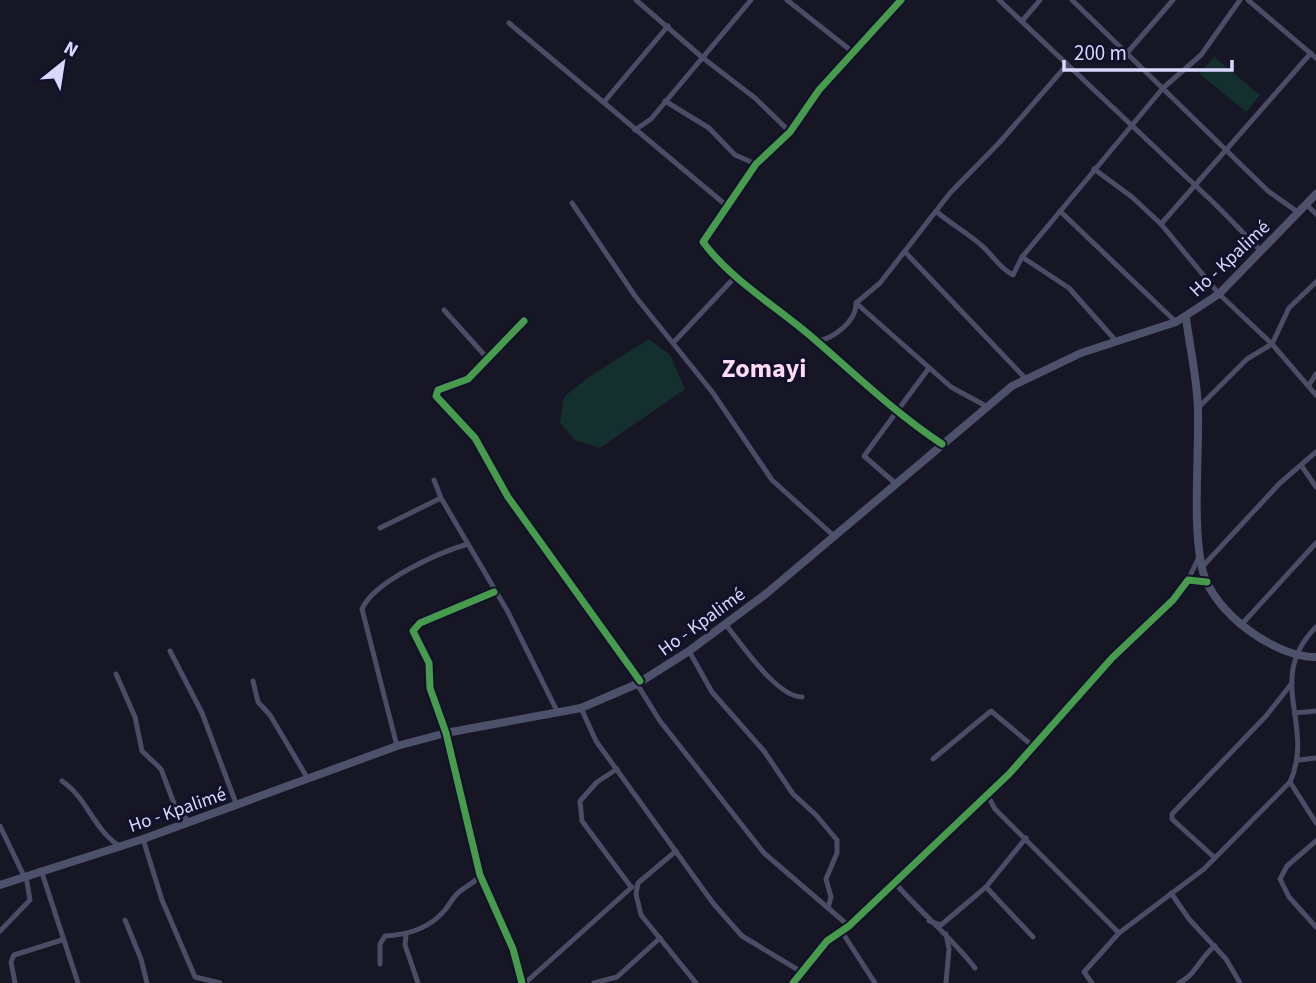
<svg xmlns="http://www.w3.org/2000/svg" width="1316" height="983" viewBox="0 0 1316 983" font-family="'Source Sans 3',sans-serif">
<rect width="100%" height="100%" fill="#171624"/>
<g fill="#14302e">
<polygon points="1214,57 1260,95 1246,112 1200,74"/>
<polygon points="649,339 670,355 685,389 600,448 575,440 560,423 564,397 589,377"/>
</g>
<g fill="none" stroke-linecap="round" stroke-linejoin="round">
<g stroke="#4b4c65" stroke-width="5">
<polyline points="636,0 703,58 755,98 790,132"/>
<polyline points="787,0 854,53"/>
<path d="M901 0 819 90 790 132 756 164 703 242C732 281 776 306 813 338 856 375 895 413 942 444"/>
<polyline points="999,0 1216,205 1261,251"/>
<polyline points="1072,0 1268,191 1299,213"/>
<polyline points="1248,0 1316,58"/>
<polyline points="1022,21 1040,0"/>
<polyline points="509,23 727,206"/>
<polyline points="1127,53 1173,0"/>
<polyline points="665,101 709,128 735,155 756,164"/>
<polyline points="604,102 668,26"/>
<polyline points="635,130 651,119 751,0"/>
<polyline points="1094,169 1132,197 1161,224 1219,294 1272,344 1316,395"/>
<polyline points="572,203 635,296 713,393 772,480 834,536"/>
<polyline points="1307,205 1316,214"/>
<polyline points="1060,211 1176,322"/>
<path d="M937 212C951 224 969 234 981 245 993 255 999 268 1013 275L1022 257 1163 88 1201 55 1240 0"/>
<polyline points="1161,224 1311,53"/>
<polyline points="905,252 1025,378"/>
<polyline points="1022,257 1069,288 1116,341"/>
<polyline points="856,303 951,387 986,406"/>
<polyline points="444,310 488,359"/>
<polyline points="524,321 468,379 438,390 436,396 475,438 508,497 640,681"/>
<path d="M816 341C832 340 857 321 856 303L880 283 950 193 999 143 1066 66"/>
<polyline points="673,343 736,276"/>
<polyline points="1309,385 1316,374"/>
<polyline points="1198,408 1247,359 1272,344 1289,308 1316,282"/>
<polyline points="1301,465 1316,487"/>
<polyline points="434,480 441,498 508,612 558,713"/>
<polyline points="895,483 864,456 929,368"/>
<polyline points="380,528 441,498"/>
<polyline points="1203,566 1280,483 1316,452"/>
<polyline points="1188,580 1199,557"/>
<polyline points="494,592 420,623 413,631 429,663 430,688 446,733 480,875 513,949 522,983"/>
<polyline points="1242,624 1316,543"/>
<path d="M726 625C742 645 777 697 802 697"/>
<path d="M1316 627C1264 680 1316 725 1290 782L1316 823"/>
<polyline points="170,651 202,713 237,806"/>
<polyline points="689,651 712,692 764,751 793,794 816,815 837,840 837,853 826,879 831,897 828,908"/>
<polyline points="116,674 135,717 142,751 161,769 175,806 189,822"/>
<polyline points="253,681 258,702 270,715 308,779"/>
<polyline points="637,684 660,721 764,853 849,926"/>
<polyline points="581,708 596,741 713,903 742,936 800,971"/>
<polyline points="1295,713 1316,711"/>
<path d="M397 746 362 609C374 581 440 552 468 544"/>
<polyline points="933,759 991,711 1034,747"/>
<polyline points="1299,760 1316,758"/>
<polyline points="617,769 597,782 580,801 582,821 631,887"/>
<path d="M62 781C87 798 93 828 118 845"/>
<polyline points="988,796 995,809 1119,933 1084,972 1092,983"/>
<polyline points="0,826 24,876"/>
<polyline points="143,839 162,900 195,977 220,983"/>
<polyline points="1316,841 1287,866 1280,879 1289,897 1316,927"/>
<polyline points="676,851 638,883 636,894 641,915 696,983"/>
<polyline points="1215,858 1172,819 1172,814 1266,716 1292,683"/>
<polyline points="41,870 78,983"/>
<path d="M895 883C921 913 951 937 975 968"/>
<polyline points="986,887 1033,937"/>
<polyline points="1171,893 1189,919 1226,959 1240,983"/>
<polyline points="125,920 141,959 147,983"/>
<polyline points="929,921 941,925 986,887 1026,838"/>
<polyline points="0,931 30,900 26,876"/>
<polyline points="842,932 875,983"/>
<polyline points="1119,933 1204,869 1290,782"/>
<polyline points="406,935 405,945 418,983"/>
<path d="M380 964V944L385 936C408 935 430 928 445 910 450 904 453 897 459 892 467 885 474 884 480 875"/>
<polyline points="15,983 11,962 14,955 62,940"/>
<polyline points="525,983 632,887"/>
<polyline points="594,983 617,977 660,938"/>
<polyline points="793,983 827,941 849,926 1009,774 1112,658 1173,600 1188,580 1207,582"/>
<polyline points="946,983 949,949 946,934"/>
<path d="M1179 983C1195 976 1201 956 1215 946"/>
</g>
<g stroke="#4e516b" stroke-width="8">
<path d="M1186 318C1190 349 1198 382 1198 413 1199 457 1192 532 1203 572 1214 613 1276 658 1316 657"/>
<polyline points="0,885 143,839 397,746 446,733 581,708 637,684 689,651 767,593 1012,386 1081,353 1176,322 1219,294 1316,194"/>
</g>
<g stroke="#12102a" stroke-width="11">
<g id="cycleway">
<path d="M901 0 819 90 790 132 756 164 703 242C732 281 776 306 813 338 856 375 895 413 942 444"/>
<polyline points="524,321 468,379 438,390 436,396 475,438 508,497 640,681"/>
<polyline points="494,592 420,623 413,631 429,663 430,688 446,733 480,875 513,949 522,983"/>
<polyline points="793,983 827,941 849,926 1009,774 1112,658 1173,600 1188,580 1207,582"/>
</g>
</g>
<use href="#cycleway" stroke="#469c4c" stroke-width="7"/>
</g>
<g text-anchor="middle" stroke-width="6" stroke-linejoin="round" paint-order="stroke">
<g font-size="19" fill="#d9d9ff" stroke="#12102a">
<text transform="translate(1229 258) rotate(-43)" y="7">Ho - Kpalimé</text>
<text transform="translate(701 621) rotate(-36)" y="7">Ho - Kpalimé</text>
<text transform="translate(177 809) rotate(-19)" y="7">Ho - Kpalimé</text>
</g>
<g font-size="26" font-weight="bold" fill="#ffdbf6" stroke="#12102a">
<text x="764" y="377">Zomayi</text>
</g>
</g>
<g transform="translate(63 63) rotate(30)" stroke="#12102a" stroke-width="5" paint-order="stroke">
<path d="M0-5L12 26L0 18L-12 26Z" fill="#d9d9ff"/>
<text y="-10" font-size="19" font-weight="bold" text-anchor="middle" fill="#d9d9ff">N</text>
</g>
<path d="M1064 60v10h168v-10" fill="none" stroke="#d9d9ff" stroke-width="3.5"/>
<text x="1074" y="60" font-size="21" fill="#d9d9ff" stroke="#12102a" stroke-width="5" paint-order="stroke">200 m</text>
</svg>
